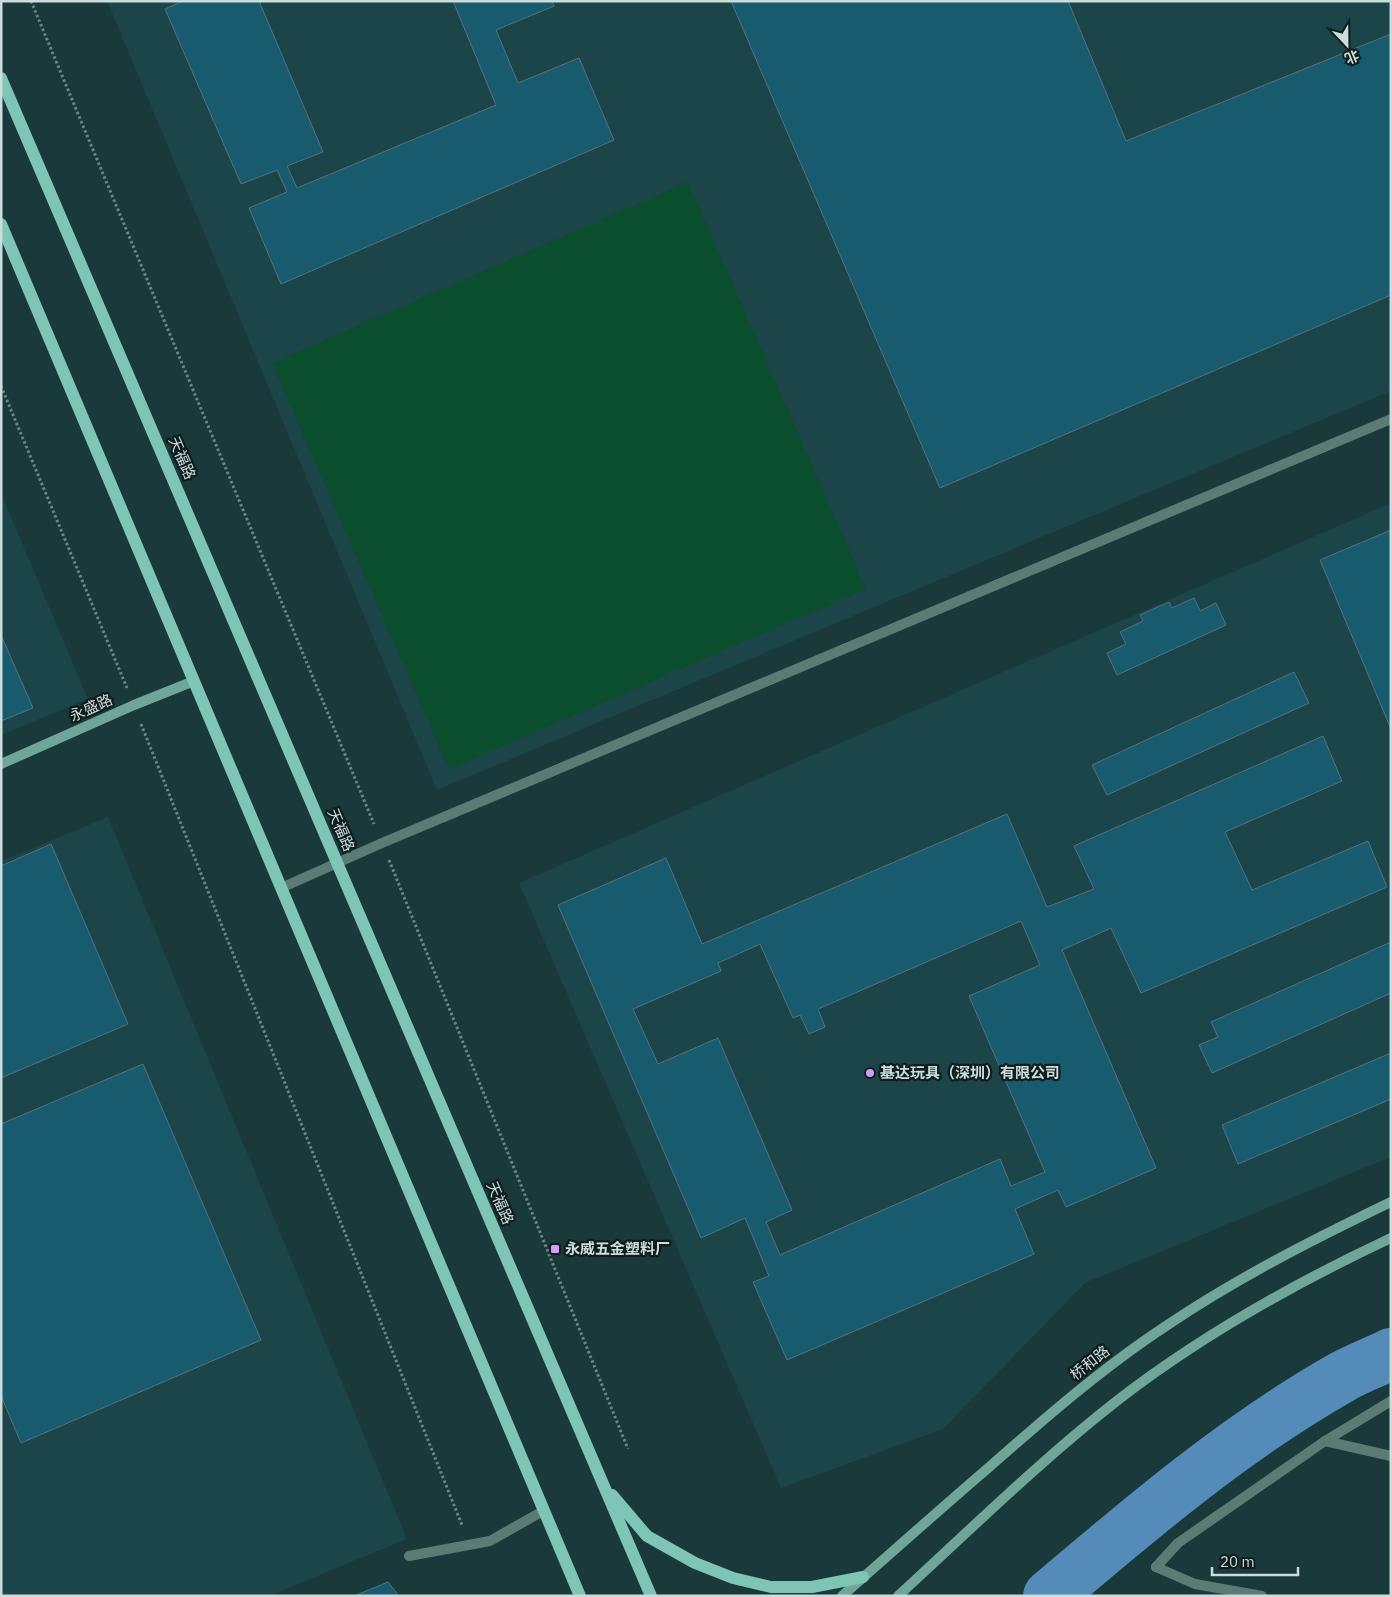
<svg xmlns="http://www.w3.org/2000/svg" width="1392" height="1597" viewBox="0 0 1392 1597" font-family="'IBM Plex Sans','Noto Sans SC',sans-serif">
<rect width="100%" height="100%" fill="#19393a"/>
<g fill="#1b4548">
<polygon points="107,1 1391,1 1391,391 437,790"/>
<polygon points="1,493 88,699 1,735"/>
<polygon points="1391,503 1391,1157 1085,1283 943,1429 781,1488 519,883"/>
<polygon points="108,817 407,1539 269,1596 1,1596 1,861"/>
</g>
<polygon fill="#0a4e2d" points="688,182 866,589 449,769 272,363"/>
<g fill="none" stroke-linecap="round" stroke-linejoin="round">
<path stroke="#558bb8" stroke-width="52" d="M1049 1596C1142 1517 1236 1437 1342 1377 1358 1368 1375 1362 1391 1354"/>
</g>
<g fill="#185a6e" stroke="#56727d" fill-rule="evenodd">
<polygon points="183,1 259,1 323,152 287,166 297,188 496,105 453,1 552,1 554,6 496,30 518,83 579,58 614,140 281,284 249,208 287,192 277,170 241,184 165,9"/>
<polygon points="731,1 1068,1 1126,141 1391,34 1391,295 940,488"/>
<polygon points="1391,530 1391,729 1320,560"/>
<polygon points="1194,598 1200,611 1216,603 1226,625 1117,675 1107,653 1126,644 1120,632 1143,621 1140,615 1169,602 1172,608"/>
<polygon points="1,635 33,708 1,721"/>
<polygon points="1294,672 1309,703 1107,795 1092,765"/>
<path d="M1323 736 1342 781 1225 832 1252 890 1368 841 1387 887 1141 993 1111 928 1062 950 1156 1168 1066 1207 1058 1190 1015 1209 1034 1254 787 1360 753 1282 769 1276 745 1218 701 1238 558 905 666 858 702 944 1007 814 1047 907 1094 889 1074 846ZM1021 921 1040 965 969 996 1045 1172 1011 1186 1000 1159 780 1255 766 1222 792 1210 718 1038 658 1064 633 1009 721 971 718 963 760 944 793 1018 800 1015 809 1034 825 1027 818 1009Z"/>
<polygon points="51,844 128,1024 1,1078 1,866"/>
<polygon points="1391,942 1391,993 1212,1073 1199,1045 1218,1037 1211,1022"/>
<polygon points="1391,1053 1391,1099 1238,1164 1222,1125"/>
<polygon points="143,1064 261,1340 21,1443 1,1396 1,1124"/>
<polygon points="388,1582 399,1596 354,1596"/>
</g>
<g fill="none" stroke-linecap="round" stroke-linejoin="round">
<g stroke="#6c8586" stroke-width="3" stroke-dasharray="2.5 2.5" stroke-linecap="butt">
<polyline points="31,1 374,824"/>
<polyline points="1,386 127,688"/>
<polyline points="141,724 462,1525"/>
<polyline points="389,860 628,1449"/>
</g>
<g stroke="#5b7c74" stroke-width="10">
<polyline points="409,1556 490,1541 543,1511"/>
<polyline points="1156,1567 1195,1584 1262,1596"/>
</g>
<g stroke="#5b7c74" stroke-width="10">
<polyline points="281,888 382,843 1391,419"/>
<polyline points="1325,1441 1391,1456"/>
<polyline points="1156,1567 1178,1543 1325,1441 1391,1401"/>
</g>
<g stroke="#6fa699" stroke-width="10">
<polyline points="1,764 134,705 194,681"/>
<path d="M842 1596C890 1554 938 1511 987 1469 1044 1419 1102 1368 1166 1326 1237 1278 1314 1239 1391 1202"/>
<path d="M898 1596C970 1530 1041 1460 1118 1400 1202 1335 1295 1283 1391 1238"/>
</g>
<g stroke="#7ec5b5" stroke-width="12">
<polyline points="1,78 651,1596"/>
<polyline points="1,224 580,1596"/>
<polyline points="612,1495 647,1536 695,1563 733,1578 771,1587 812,1587 863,1577"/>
</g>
</g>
<g fill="#d79bf9" stroke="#101d1e" stroke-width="2">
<circle cx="870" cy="1073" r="5"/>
<rect x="550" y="1244" width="10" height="10" rx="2.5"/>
</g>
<g text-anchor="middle" stroke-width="4.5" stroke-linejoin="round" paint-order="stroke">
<g font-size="15" fill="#cbdcdd" stroke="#101d1e">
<text transform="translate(182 458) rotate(67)" y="5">天福路</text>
<text transform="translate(91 708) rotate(-24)" y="5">永盛路</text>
<text transform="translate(341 830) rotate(67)" y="5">天福路</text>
<text transform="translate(500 1203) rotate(67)" y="5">天福路</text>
<text transform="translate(1090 1363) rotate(-38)" y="5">桥和路</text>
</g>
<g font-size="15" font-weight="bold" fill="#cbdcdd" stroke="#101d1e" text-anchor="start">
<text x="880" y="1078">基达玩具（深圳）有限公司</text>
<text x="565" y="1254">永威五金塑料厂</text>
</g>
</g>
<rect width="1392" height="1597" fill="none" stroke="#cbdcdd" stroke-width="5"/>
<g transform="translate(1347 45) rotate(158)" stroke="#101d1e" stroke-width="4" paint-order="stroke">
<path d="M0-4L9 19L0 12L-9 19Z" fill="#cbdcdd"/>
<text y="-8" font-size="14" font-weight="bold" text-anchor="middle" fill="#cbdcdd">北</text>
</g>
<path d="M1212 1567v8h86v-8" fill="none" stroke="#cbdcdd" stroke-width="2.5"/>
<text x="1220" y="1567" font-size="15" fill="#cbdcdd" stroke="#101d1e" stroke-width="4" paint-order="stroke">20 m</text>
</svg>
